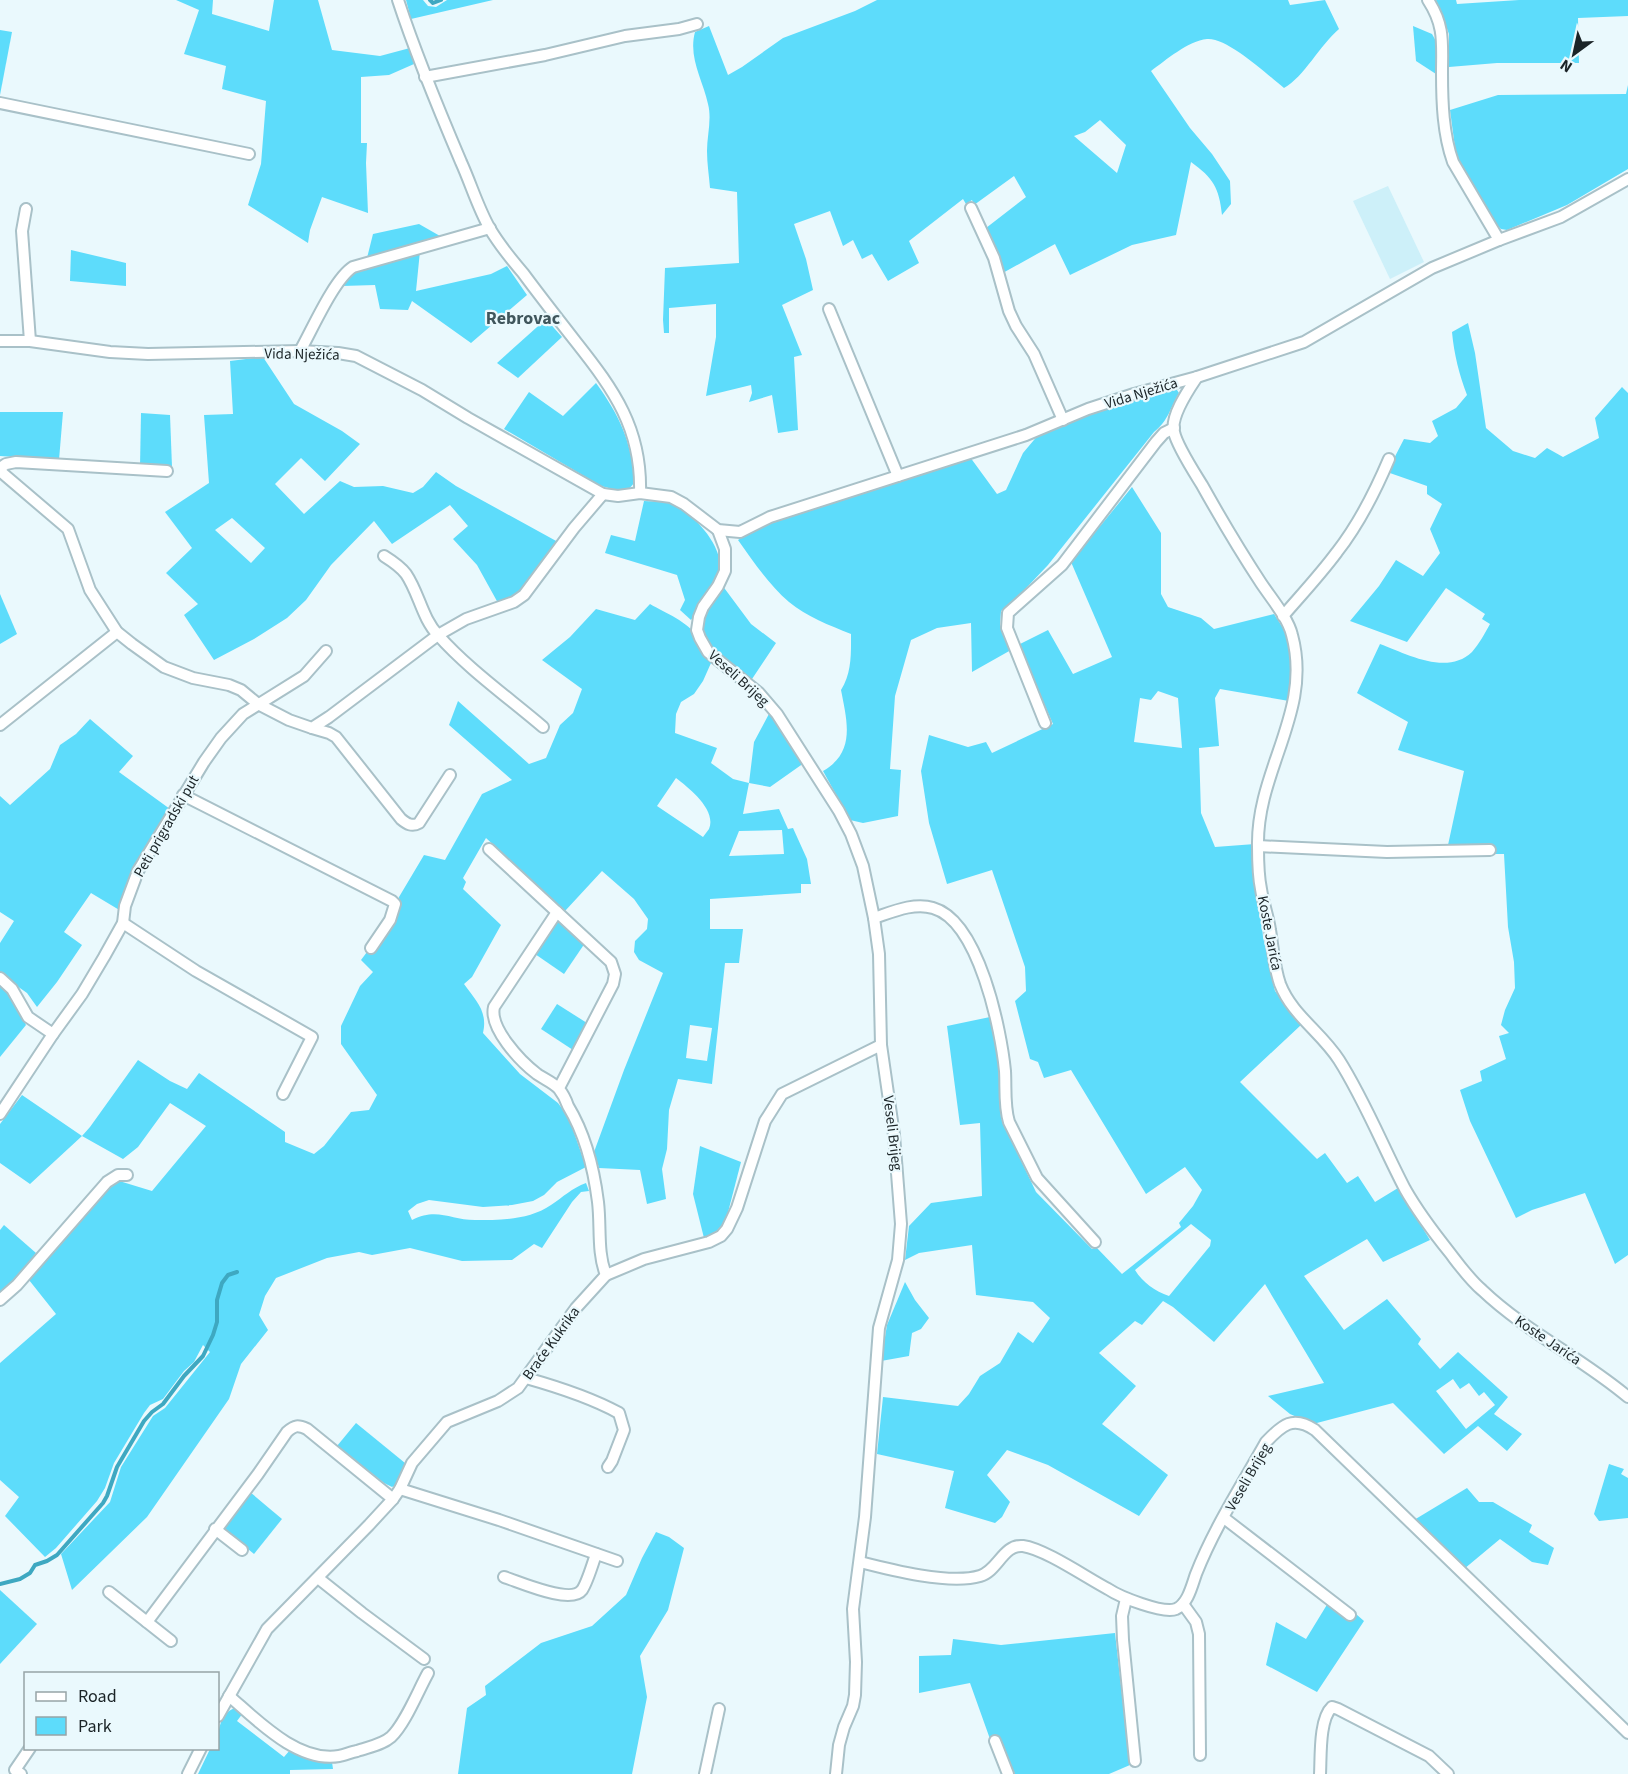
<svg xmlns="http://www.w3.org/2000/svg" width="1628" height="1774" viewBox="0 0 1628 1774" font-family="'Source Sans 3',sans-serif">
<rect width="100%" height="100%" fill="#eaf9fd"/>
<polygon fill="#cdf0f9" points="1388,186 1424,262 1390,279 1353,201"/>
<g fill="#5ddcfb" fill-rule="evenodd">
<polygon points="176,0 213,0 212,14 269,31 274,0 318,0 332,50 380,56 410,48 414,64 389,75 361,77 361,143 367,143 366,163 368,213 322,197 310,230 308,243 248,205 261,164 266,101 222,89 226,66 184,54 199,10"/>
<polygon points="406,0 423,0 428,6 436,7 447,0 493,0 411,19"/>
<path d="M877 0H1288L1290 5 1325 0 1339 29C1320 45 1304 77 1284 88 1268 75 1227 37 1207 39 1188 41 1166 60 1151 71L1190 128 1212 154 1230 181 1231 204 1222 215C1219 187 1213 178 1191 162L1176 235 1132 245 1070 275 1055 244 1001 274 986 228 1026 197 1014 176 974 205 972 200 966 204 963 199 909 241 919 263 888 281 872 254 862 259 853 240 843 246 830 211 794 224 806 259 813 290 782 305 802 355 794 357 798 430 778 433 772 395 749 402 752 393 751 385 706 396 716 337V304L669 308V333H664L663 320 665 268 739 263 737 192 710 188C709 176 707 163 707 151 707 136 712 119 708 104 703 80 688 58 695 32L709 26 728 75 742 67 783 38 855 11ZM1100 120 1126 145 1117 173 1074 136 1085 132Z"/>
<polygon points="1436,0 1456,0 1457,4 1519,0 1628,0 1628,16 1578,18 1579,63 1497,63 1449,67 1449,34"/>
<polygon points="1413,26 1432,34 1437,43 1436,74 1416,61"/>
<polygon points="0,30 12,32 0,95"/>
<polygon points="1628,85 1628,169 1567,205 1507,230 1501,229 1494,223 1462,169 1456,155 1450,110 1498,95 1626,94"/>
<polygon points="419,224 440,236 367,258 373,234"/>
<polygon points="71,250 126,263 126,286 70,281"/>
<polygon points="420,251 416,291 491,274 507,266 527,295 471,343 412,301 408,310 380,309 375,285 342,286 349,276 355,273"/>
<polygon points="546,319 562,337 518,378 497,363"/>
<path d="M1468 323 1475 353 1486 428 1513 451 1535 458 1547 448 1563 457 1599 438 1595 418 1622 387 1628 393V1255L1615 1264 1585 1193 1532 1210 1516 1218 1470 1121 1460 1090 1482 1081 1480 1071 1506 1059 1499 1036 1509 1033 1501 1025 1505 1010 1515 988 1514 962 1508 927 1504 854H1494V845H1448L1464 771 1398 750 1408 722 1357 693 1380 644C1407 654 1447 676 1472 652 1479 644 1485 633 1490 624L1482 619 1485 614 1446 588 1407 642 1350 621 1379 586 1396 560 1423 576 1440 553 1430 529 1442 504 1427 494V486L1387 472 1404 439 1430 443 1438 436 1432 421 1456 408 1467 395C1459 374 1454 354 1452 332Z"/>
<path d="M263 357 294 404 342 431 360 444 325 481 301 458 275 484 304 514 340 481 354 487 383 486 413 493 423 487 436 472 456 486 558 542 521 592 513 597 498 603 477 565 453 539 468 526 450 505 392 544 374 521 331 565 306 600 287 618 254 639 214 660 184 615 198 604 166 573 192 548 165 512 209 483 204 415 233 414 230 361ZM232 518 265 548 251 563 215 530Z"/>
<path d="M596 383C620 416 631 441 635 482L628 490 624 492 601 486 504 429 529 392 563 416Z"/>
<path d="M1173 384 1179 393C1170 408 1169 420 1154 432L1048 565 1011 604 1001 611 1000 625 1011 650 972 672 971 623 937 628 911 640 895 696 890 769 901 770 898 816 863 823 850 820 823 771C856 752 847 721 841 690 852 673 851 653 851 634 829 625 807 617 789 602 769 585 753 561 738 540L765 523 970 457 997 494 1006 490 1023 453 1039 434Z"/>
<polygon points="0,412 63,412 59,460 0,456"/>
<polygon points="141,413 170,415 172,467 140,467"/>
<path d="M1132 487 1161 533V594L1168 607 1201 618 1214 629 1274 614 1287 634 1293 670 1289 701 1220 689 1215 698 1219 746 1199 748 1201 813 1215 847 1255 844 1263 937 1275 991 1301 1025 1240 1082 1317 1159 1325 1153 1347 1183 1358 1176 1375 1202 1398 1188 1430 1240 1383 1262 1367 1239 1304 1276 1344 1330 1387 1299 1421 1339 1418 1344 1440 1369 1458 1352 1508 1397 1494 1414 1522 1434 1507 1451 1478 1426 1444 1454 1393 1403 1313 1424 1290 1414 1268 1396 1324 1383 1265 1284 1214 1342 1173 1307 1163 1301 1142 1325 1135 1321 1099 1353 1136 1386 1102 1424 1168 1475 1139 1516 1048 1465 1007 1450 987 1475 1010 1502 1002 1517 995 1523 945 1508 954 1471 877 1454 883 1397 958 1406 969 1394 980 1376 1000 1363 1018 1332 1033 1343 1050 1318 1033 1302 976 1295 972 1245 919 1253 905 1260 909 1226 931 1203 982 1196 980 1123 960 1125 947 1026 990 1017 998 1059 1001 1118 1036 1192 1092 1249 1096 1247 1122 1274 1181 1227 1179 1223 1193 1206 1202 1190 1185 1167 1146 1194 1071 1070 1044 1078 1038 1062 1030 1059 1015 1001 1026 991 1025 967 992 870 947 884 929 823 921 771 929 735 968 747 986 742 992 753 1053 724 1018 645 1048 630 1073 674 1112 657 1071 562ZM1158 691 1178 698 1182 748 1134 742 1140 698 1151 700ZM1191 1224 1211 1240 1210 1246 1169 1296C1155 1291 1143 1283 1135 1270ZM1453 1379 1460 1389 1469 1383 1479 1396 1484 1392 1495 1405 1466 1429 1436 1391Z"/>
<path d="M644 501C653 502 664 500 672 504 695 514 728 550 719 578 715 587 705 595 700 604 696 610 695 615 691 620L680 610 685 600 677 575 605 553 611 535 635 541Z"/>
<polygon points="722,585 751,624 776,643 750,682 720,660 702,636 702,613"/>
<polygon points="0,594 17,634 0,644"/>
<path d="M650 604C665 613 688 621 698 638 703 646 706 655 711 663L703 681 694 694 681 702 676 714 675 733 717 748 711 763 733 779 749 783 754 742 770 712 804 763 770 787 749 783 743 814 779 809 788 829 793 828 807 859 811 884H801V893L710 899V929H743L739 963H725L712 1084 678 1079 669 1110 667 1149 662 1169 666 1199 647 1204 640 1170 599 1168 594 1152 624 1070 663 973 639 960 634 952 635 941 647 929 648 919 634 899 602 871 565 911 486 838 463 878 466 882 463 889 501 925 472 977 464 984C476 1001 488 1011 483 1033L520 1074 558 1103 569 1118 586 1167 557 1182 544 1195 533 1201 512 1205 483 1207 429 1200 417 1204 408 1211 412 1220C437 1207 451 1220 475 1220 501 1220 529 1220 551 1205 563 1197 572 1188 586 1183L589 1191 581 1192 572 1202 542 1248 534 1244 512 1260 462 1261 410 1248 372 1255 359 1252 327 1258 276 1278 265 1296 259 1315 268 1330 241 1364 229 1399 147 1517 72 1590 61 1554 110 1502 121 1467 153 1416 165 1408 210 1352 203 1345 194 1362 184 1371 163 1399 150 1405 144 1413 114 1463 105 1488 97 1501 56 1548 45 1557 5 1516 19 1497 0 1480V1363L56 1314 29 1280 105 1193 116 1180 152 1191 206 1126 170 1103 138 1147 123 1159 82 1136 30 1184 0 1163V1124L22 1095 82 1136 90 1127 138 1060 170 1081 187 1089 199 1073 285 1132V1142L314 1154 324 1146 351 1112 369 1110 377 1095 341 1044V1026L360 986 373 972 361 960 367 952 372 953 395 922 400 910 399 897 424 855 445 860 482 794 512 780 449 725 458 701 529 764 546 758 560 725 573 713 582 689 542 660 570 637 596 609 635 620ZM676 778C689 788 717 810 709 829 707 832 705 834 703 837L657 806ZM782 830 784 854 729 856 739 831ZM690 1025 712 1028 707 1061 686 1058Z"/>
<polygon points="90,719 133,756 119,772 170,809 121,911 91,893 64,932 82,945 57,982 37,1007 27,993 0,974 0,943 14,921 0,912 0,796 10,805 50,769 60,745 76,734"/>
<polygon points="555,922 560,923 585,943 564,974 535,954"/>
<polygon points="0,982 13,1000 26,1025 0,1057"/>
<polygon points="557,1004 587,1023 573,1050 541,1029"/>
<polygon points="700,1146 741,1162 726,1220 716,1232 704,1238 693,1194"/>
<polygon points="4,1225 36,1253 16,1280 0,1293 0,1230"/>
<polygon points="905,1282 915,1300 929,1318 921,1329 912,1333 909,1356 881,1361 887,1325"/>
<polygon points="356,1423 405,1463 396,1485 392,1487 384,1483 337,1446"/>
<polygon points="1609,1464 1624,1469 1621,1474 1628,1478 1628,1518 1599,1521 1594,1514"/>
<polygon points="1467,1488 1479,1502 1493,1502 1532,1525 1529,1532 1554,1548 1548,1565 1532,1562 1500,1539 1464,1569 1414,1520"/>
<polygon points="250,1492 282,1519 254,1554 225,1530 224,1526"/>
<polygon points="656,1532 669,1537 684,1548 668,1610 640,1656 647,1697 632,1774 458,1774 467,1708 486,1695 485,1686 541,1643 592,1626 626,1595 642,1558"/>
<polygon points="0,1590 37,1624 0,1664"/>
<polygon points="1328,1603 1351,1621 1356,1614 1364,1621 1317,1692 1266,1665 1276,1622 1306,1639"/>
<polygon points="1115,1633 1130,1765 1109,1774 1015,1774 998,1737 990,1739 970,1683 919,1693 919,1656 951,1655 953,1639 1001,1645"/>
<path d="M235 1708 243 1713 237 1721 284 1757 290 1750 312 1760 332 1762 333 1769 290 1770V1774H198L210 1749 218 1748C218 1734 218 1714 235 1708Z"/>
</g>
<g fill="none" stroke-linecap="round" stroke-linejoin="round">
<g stroke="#3ea8c1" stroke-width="4">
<polyline points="430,0 433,3 441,0"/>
<polyline points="0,1584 20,1579 30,1573 35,1565 47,1561 57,1555 103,1503 107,1496 117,1467 144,1421 152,1412 163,1404 184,1376 203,1356 213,1335 217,1322 217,1300 222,1283 228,1275 237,1272"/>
</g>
<g stroke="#a9c1c8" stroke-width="14">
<g id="minor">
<path d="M398 0C416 55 438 108 461 162 471 184 478 208 490 229 499 244 511 259 523 273 540 296 558 319 576 342 614 390 642 429 640 493"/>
<path d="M1428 0C1445 26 1442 43 1442 73 1442 102 1443 134 1453 162L1499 240"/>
<polyline points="425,77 545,55 625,36 679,29 697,24"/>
<polyline points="0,103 249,154"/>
<polyline points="971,208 994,258 1009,311 1016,326 1034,354 1063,420"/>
<polyline points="26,209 22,231 30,341"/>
<polyline points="829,309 898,476"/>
<polyline points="0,341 30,341 110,352 148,354 300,351 338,353 356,356 422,390 468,418 603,494 618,496 640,493 671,497 684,504 718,530 740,532 770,517 1026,435 1088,409 1134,394 1197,377 1304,342 1432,268 1499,240 1561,217 1628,179"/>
<path d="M300 351C312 330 334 279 353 267L490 228"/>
<path d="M1197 377C1189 389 1170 416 1174 432 1177 446 1194 472 1202 485 1221 519 1240 551 1261 583 1271 598 1288 618 1292 635 1313 712 1256 770 1258 847 1258 860 1258 875 1261 889 1263 903 1268 916 1270 930 1273 948 1274 967 1280 984 1292 1015 1321 1032 1339 1060 1365 1101 1383 1147 1405 1189 1418 1212 1434 1233 1450 1253 1460 1266 1470 1280 1482 1290 1526 1332 1582 1358 1628 1397"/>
<polyline points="0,468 6,464 16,462 167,471"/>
<polyline points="0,471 68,529 90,590 117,632 132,644 164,667 193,678 229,685 241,690 258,704 289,720 312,728 329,717 438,635 466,619 514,602 524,595 574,528 603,494"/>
<polyline points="718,530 725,549 725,571 718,586 703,607 699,617 697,630 700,638 708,652 759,693 777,714 839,811 851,834 863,866 874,918 879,954 881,1045 894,1135 901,1224 898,1260 879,1328 865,1517 853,1609 856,1662 855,1695 853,1706 844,1727 839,1745 836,1774"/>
<path d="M384 556C392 561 400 566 406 574 419 593 422 618 438 635 467 668 509 698 543 727"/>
<path d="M1283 616C1301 595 1320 575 1337 552 1359 524 1375 492 1389 459"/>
<polyline points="1045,723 1007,628 1008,613 1062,565 1156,442 1164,433 1174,428"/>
<polyline points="0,725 117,632"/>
<path d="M312 728 329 733 336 737 401 819C407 824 412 827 419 823L450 775"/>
<polyline points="183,795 392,901 395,904 390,920 371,948"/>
<polyline points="1258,846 1387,852 1490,850"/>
<polyline points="489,849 557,912"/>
<path d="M874 918C892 912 914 902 933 908 979 921 1001 1030 1005 1071 1006 1088 1004 1106 1009 1122L1037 1178 1095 1242"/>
<polyline points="123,923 196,971 312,1037 283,1094"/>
<polyline points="0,978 12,989 28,1017 53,1034"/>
<path d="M559 1088 613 984 615 974 611 962 557 912 494 1007C489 1028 520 1061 537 1074 544 1079 554 1083 559 1089 563 1094 566 1100 568 1106 585 1134 594 1170 598 1202 601 1227 597 1252 606 1275"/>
<polyline points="0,1114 53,1034 82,994 104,957 123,923 125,906 138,871 204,762 221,738 243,714 304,676 326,651"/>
<polyline points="0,1300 17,1285 107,1182 118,1175 127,1175"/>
<path d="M526 1378C558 1387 590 1397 619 1413L624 1430 612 1461 608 1467"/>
<polyline points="400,1489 499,1520 617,1561"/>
<polyline points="1224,1518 1350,1615"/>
<polyline points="215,1529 242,1550"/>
<path d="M860 1562C891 1570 950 1585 980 1576 998 1571 1003 1544 1023 1546 1045 1549 1087 1578 1108 1589 1120 1597 1163 1614 1176 1609 1188 1604 1192 1585 1196 1574 1214 1528 1242 1485 1266 1442 1282 1425 1293 1415 1315 1430L1628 1733"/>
<path d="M504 1577C520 1582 571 1605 582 1590 587 1583 593 1563 596 1554"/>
<polyline points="318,1578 362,1613 424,1659"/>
<polyline points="109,1592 171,1641"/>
<polyline points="1126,1599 1122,1616 1123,1640 1135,1761"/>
<polyline points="1183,1604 1196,1622 1199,1634 1200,1755"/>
<path d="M147 1622 258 1474 287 1432C295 1425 298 1425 307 1429L393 1499"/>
<path d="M229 1696C257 1720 298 1763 339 1756 345 1755 351 1752 357 1751 368 1747 382 1745 391 1737 405 1724 418 1691 428 1673"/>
<polyline points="218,1716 267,1629 369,1525 393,1499 400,1489 412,1463 447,1422 498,1401 518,1388 576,1308 606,1275 644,1259 709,1242 721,1236 727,1229 737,1208 765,1121 782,1094 881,1045"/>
<polyline points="995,1741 1008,1774"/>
<polyline points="21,1774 15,1770 30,1748"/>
<polyline points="188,1774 201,1748"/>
<polyline points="705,1774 719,1709"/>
<path d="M1320 1774C1321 1757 1319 1719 1332 1707L1338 1709 1429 1756 1448 1774"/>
</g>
</g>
<use href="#minor" stroke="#fff" stroke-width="10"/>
</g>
<g text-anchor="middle" stroke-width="4.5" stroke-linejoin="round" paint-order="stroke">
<g font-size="15" fill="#1b2427" stroke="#eaf9fd">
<text transform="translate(302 354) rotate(1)" y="5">Vida Nježića</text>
<text transform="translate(1141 393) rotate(-17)" y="5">Vida Nježića</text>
<text transform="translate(739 678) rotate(42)" y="5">Veseli Brijeg</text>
<text transform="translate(166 826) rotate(-60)" y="5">Peti prigradski put</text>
<text transform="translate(1270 933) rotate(79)" y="5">Koste Jarića</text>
<text transform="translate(893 1133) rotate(83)" y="5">Veseli Brijeg</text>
<text transform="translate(1548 1340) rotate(34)" y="5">Koste Jarića</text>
<text transform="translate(551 1343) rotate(-54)" y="5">Braće Kukrika</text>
<text transform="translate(1248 1477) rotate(-60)" y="5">Veseli Brijeg</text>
</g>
<g font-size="18" font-weight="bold" fill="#40565c" stroke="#eaf9fd">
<text x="523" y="324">Rebrovac</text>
</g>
</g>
<rect x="24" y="1672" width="195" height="78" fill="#eaf9fd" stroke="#97a4a7" stroke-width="1.5"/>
<rect x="36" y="1692" width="30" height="9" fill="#ffffff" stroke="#97a4a7" stroke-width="1.5"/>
<text x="78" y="1702" font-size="18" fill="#1b2427">Road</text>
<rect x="36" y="1717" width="30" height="18" fill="#5ddcfb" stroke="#97a4a7" stroke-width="1.5"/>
<text x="78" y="1732" font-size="18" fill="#1b2427">Park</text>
<g transform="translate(1574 54) rotate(213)" stroke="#eaf9fd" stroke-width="4.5" paint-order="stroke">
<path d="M0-4.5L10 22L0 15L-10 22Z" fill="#1b2427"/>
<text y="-9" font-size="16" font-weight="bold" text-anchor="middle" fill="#1b2427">N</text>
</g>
</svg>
